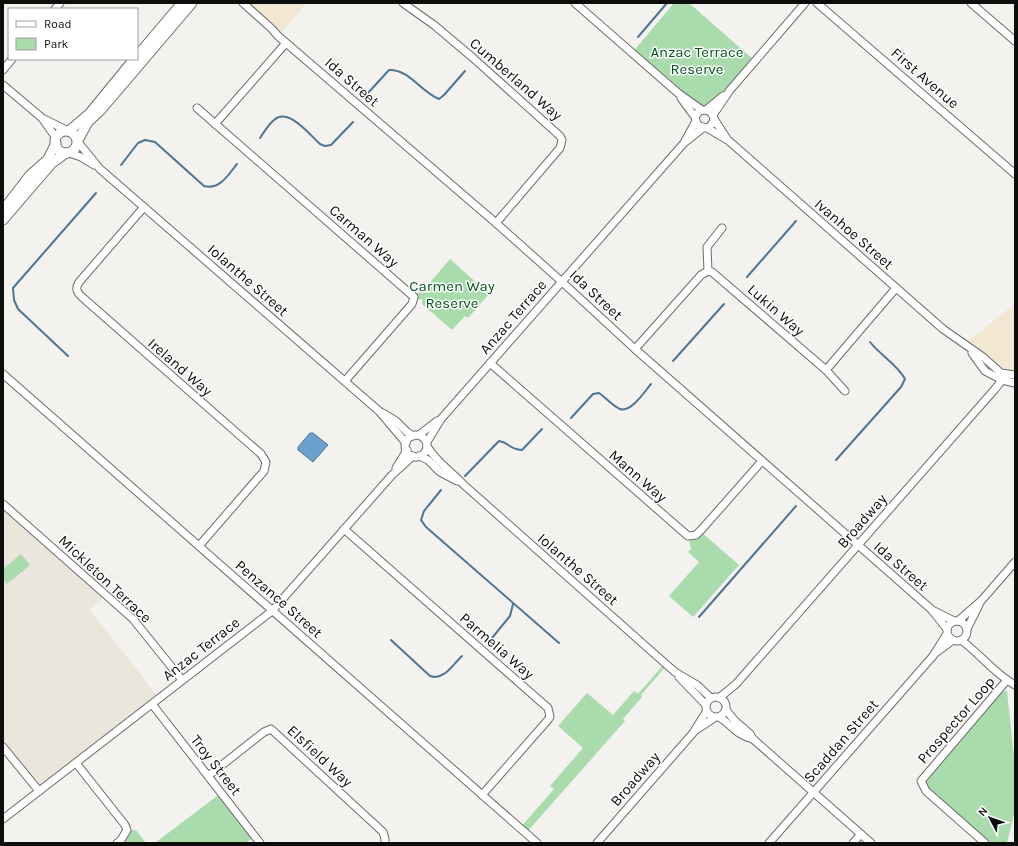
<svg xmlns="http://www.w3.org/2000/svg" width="1018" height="846" viewBox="0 0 1018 846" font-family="Karla,sans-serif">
<rect width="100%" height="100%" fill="#f4f2ee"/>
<g fill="#f2e7d2">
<polygon points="243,3 307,3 278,36"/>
<polygon points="1015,304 1015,375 1006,375 964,344"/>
</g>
<polygon fill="#ebe6db" points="3,504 106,595 90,610 159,698 39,791 3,747"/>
<g fill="#a9dbad">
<polygon points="674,3 689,3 755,61 730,90 704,109 632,53"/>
<polygon points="450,259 489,294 468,318 465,316 452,330 422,304 422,299 413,300 411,295 422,292"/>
<polygon points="700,531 739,565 693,617 669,596 699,562 688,552 691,549 688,536"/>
<polygon points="21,554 30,565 7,584 3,579 3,569"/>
<polygon points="665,663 667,665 641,695 642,697 623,719 625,721 526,833 520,828 554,789 550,786 583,748 558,726 587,693 613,715 634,691 638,694"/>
<polygon points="1007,691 1015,766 1015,810 1007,843 985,843 926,791 921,781 997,692"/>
<polygon points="221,793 255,836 246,843 155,843"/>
<polygon points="127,830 136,830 146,843 124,843 122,840"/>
</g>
<polygon fill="#6aa1cd" stroke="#4e7593" points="310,433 313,433 328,445 313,462 298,450 298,447"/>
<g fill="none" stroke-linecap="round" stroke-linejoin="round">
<g stroke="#4e7593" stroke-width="2">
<polyline points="638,37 667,3"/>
<path d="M368 93 389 70C409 69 421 92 439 99L444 95 465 71"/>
<path d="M260 138C264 132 268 125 274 120 288 107 309 134 320 144L325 146 331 145 353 122"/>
<path d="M121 165 138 143 145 140 155 142 204 186C220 190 228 175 237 164"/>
<polyline points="747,277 796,221"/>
<polyline points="68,356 18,309 14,300 13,288 96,193"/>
<polyline points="673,361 724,304"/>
<path d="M571 418 593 394 599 393C605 397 614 407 620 409 631 413 645 391 651 384"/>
<path d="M836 460 901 387 905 379C898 365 880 355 870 342"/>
<path d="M465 476 499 441C509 442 508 449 522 450L542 429"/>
<polyline points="441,490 424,511 421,520 426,527 559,643"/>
<polyline points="699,617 796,506"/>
<polyline points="492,638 510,616 513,604"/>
<path d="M391 640 430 676C444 681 453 664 462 656"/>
</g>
<g stroke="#6d6c68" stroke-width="9">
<g id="minor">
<polyline points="243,3 272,29 278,36 496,223 561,281 635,349 931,609 947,629"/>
<polyline points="403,3 434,25 472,57 560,136 562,140 560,148 496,223"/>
<polyline points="575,3 678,93 702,110"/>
<polyline points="817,3 1015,174"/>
<polyline points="971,3 1015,41"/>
<polyline points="55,9 60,3"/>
<polyline points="3,70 12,59"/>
<polyline points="3,85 42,118 56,138"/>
<polyline points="681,98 695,117"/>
<polyline points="197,108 414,297 412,304 345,381"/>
<polyline points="706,110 723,96"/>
<polyline points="713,115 730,90 805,3"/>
<polyline points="44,119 66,130"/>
<polyline points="714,119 727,139"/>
<polyline points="215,124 286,43"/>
<path d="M707 128C715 124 716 116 709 111 698 107 691 118 699 126L707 128 729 141 943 329 983 357 1001 373 1015 375"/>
<polyline points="685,141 696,121"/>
<polyline points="78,142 100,169 379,411 406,443"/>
<polyline points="69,153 81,157 94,165"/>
<path d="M144 207 80 281C75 287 76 292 82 297L261 454 266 462 264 471 199 546"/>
<polyline points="708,271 707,247 722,228"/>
<polyline points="635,349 701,275 708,271 712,272 826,370 845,391"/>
<polyline points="972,353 985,371 1002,380 1015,383"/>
<polyline points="490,363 688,536 696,535 702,529 762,461"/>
<polyline points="826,370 896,288"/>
<polyline points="3,374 537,843"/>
<polyline points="383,413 396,421 407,432 413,436"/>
<polyline points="419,435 437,421"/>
<circle cx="416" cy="446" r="11"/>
<polyline points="427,442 441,419 684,143 703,128"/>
<path d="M427 446C436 462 452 472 464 485L667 665 675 672 697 685 711 698"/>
<polyline points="419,456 428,460 440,472 457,481"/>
<polyline points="396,468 407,450"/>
<polyline points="3,504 133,619 182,680"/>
<polyline points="344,529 548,708 550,717 547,721 482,795"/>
<polyline points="934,611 954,621"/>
<circle cx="957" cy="631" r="10"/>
<polyline points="958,621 981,601 1015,562"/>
<polyline points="967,629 979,605"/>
<path d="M961 640C980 654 995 674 1015 685"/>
<polyline points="937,652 953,640"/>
<polyline points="679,677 706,705"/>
<circle cx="716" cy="707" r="10"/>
<polyline points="719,698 736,684 995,389 1006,375"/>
<polyline points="152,704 260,843"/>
<polyline points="726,710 735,721 750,734 753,739 871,843"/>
<path d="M719 717C732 725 736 735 753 739"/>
<polyline points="696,730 714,718"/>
<polyline points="3,747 39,791"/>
<polyline points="76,763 125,825 127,830 121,840 117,843"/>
<polyline points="208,776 264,732 271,729 383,832 385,839 385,843"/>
<polyline points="3,819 272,611 392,475 413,456"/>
<polyline points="597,843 693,733 706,712"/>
<polyline points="769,843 933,656 947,634"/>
<polyline points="853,843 861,834"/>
<polyline points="985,843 926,791 921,781 1007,680"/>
</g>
</g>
<g stroke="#6d6c68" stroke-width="11">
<g id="major">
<polyline points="137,56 182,3"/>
<circle cx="66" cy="142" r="11"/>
<polyline points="69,131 89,114 134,59"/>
<polyline points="78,140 88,122 100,111 192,3"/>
<polyline points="3,210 30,175 48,159 56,143"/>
<polyline points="3,220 52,163 66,153"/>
</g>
</g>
<use href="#minor" stroke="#fff" stroke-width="7"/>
<use href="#major" stroke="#fff" stroke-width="9"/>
</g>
<g text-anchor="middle" stroke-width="3" stroke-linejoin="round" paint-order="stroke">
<g font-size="15" fill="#005419" stroke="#fff">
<text x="697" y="57">Anzac Terrace<tspan x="697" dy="17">Reserve</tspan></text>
<text x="452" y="291">Carmen Way<tspan x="452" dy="17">Reserve</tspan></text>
</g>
<g font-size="15" fill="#0d0d0b" stroke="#fff">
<text transform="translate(925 78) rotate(41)" y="5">First Avenue</text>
<text transform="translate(516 79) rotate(41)" y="5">Cumberland Way</text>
<text transform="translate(352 82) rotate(41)" y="5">Ida Street</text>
<text transform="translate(854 234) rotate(41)" y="5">Ivanhoe Street</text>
<text transform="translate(364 236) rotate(41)" y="5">Carman Way</text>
<text transform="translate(248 280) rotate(41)" y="5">Iolanthe Street</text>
<text transform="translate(596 295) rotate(43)" y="5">Ida Street</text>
<text transform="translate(776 310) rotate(41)" y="5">Lukin Way</text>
<text transform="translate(513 317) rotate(-49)" y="5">Anzac Terrace</text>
<text transform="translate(180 367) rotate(41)" y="5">Ireland Way</text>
<text transform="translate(638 476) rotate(41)" y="5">Mann Way</text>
<text transform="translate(862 521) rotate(-49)" y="5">Broadway</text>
<text transform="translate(901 566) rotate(41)" y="5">Ida Street</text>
<text transform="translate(578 569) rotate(41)" y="5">Iolanthe Street</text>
<text transform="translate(105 579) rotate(43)" y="5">Mickleton Terrace</text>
<text transform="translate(279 599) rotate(41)" y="5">Penzance Street</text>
<text transform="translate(497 646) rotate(41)" y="5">Parmelia Way</text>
<text transform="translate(201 649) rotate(-38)" y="5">Anzac Terrace</text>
<text transform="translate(956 720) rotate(-49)" y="5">Prospector Loop</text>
<text transform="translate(841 741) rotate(-49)" y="5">Scaddan Street</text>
<text transform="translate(320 756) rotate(43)" y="5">Elsfield Way</text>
<text transform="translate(216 765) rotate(52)" y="5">Troy Street</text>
<text transform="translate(635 779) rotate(-49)" y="5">Broadway</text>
</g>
</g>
<rect width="1018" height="846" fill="none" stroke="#0d0d0b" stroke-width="8"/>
<rect x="8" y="8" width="130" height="52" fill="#ffffff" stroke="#9e9e9d"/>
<rect x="16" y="21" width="20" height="6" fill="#ffffff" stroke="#9e9e9d"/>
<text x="44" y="28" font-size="12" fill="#0d0d0b">Road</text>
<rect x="16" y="38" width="20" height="12" fill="#a9dbad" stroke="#9e9e9d"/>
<text x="44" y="48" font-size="12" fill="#0d0d0b">Park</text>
<g transform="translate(990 818) rotate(311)" stroke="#ffffff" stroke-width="3" paint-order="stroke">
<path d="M0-3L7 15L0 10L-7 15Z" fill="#0d0d0b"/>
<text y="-6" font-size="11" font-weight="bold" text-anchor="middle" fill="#0d0d0b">N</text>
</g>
</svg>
